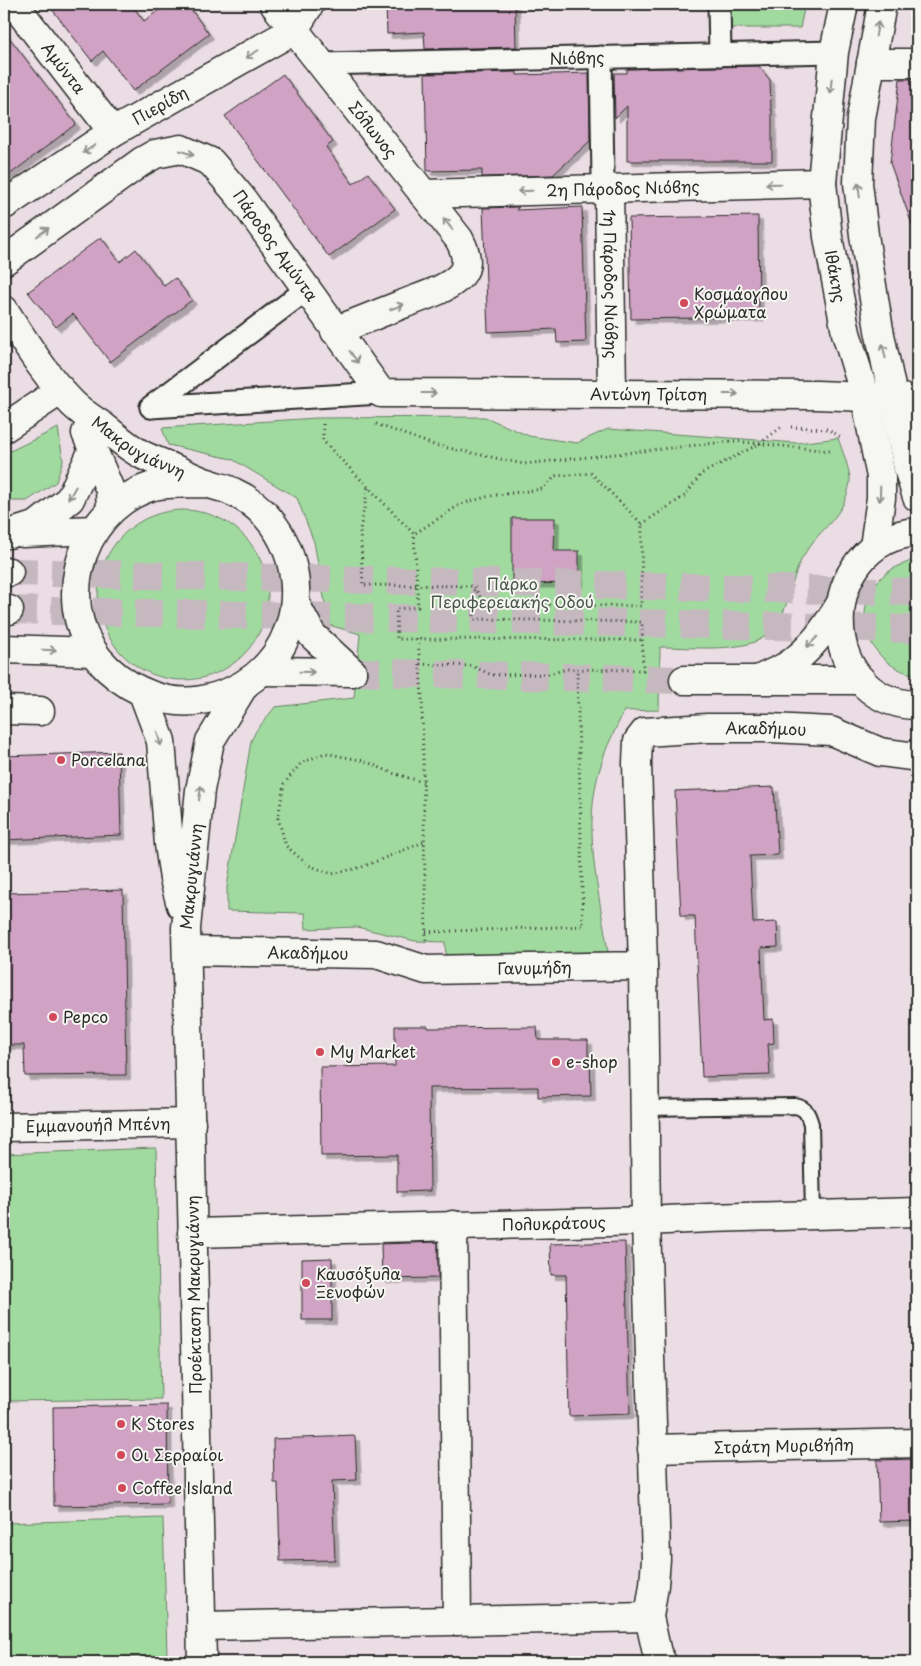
<svg xmlns="http://www.w3.org/2000/svg" width="921" height="1666" viewBox="0 0 921 1666" font-family="'Playpen Sans',sans-serif">
<defs>
<filter id="shadow"><feDropShadow dx="4.5" dy="4.5" stdDeviation="0" flood-color="#0004"/></filter>
</defs>
<rect width="100%" height="100%" fill="#ebdde4"/>
<filter id="ink" filterUnits="userSpaceOnUse"><feTurbulence type="fractalNoise" baseFrequency=".02" numOctaves="2"/><feDisplacementMap in="SourceGraphic" scale="10" xChannelSelector="R" yChannelSelector="G"/><feConvolveMatrix kernelMatrix="1 2 1 2 8 2 1 2 1" color-interpolation-filters="sRGB"/></filter>
<g filter="url(#ink)">
<g fill="#a1da9f" stroke="#668265">
<polygon points="731,4 805,4 800,28 731,28"/>
<path d="M485 417 529 436 577 443 608 429 797 443 838 438C841 448 851 471 850 482 844 519 821 526 804 555 787 583 791 623 759 640 735 652 687 647 660 647L659 710 624 711C616 729 606 746 601 765 581 826 599 891 608 952L446 957 445 942 415 941 357 927 306 929 305 913 227 911V887L251 741 256 731 275 707 354 698 360 634 329 625 314 542 297 498 232 459 168 445 162 428 317 418Z"/>
<polygon points="58,428 63,460 56,482 27,501 4,501 4,454"/>
<circle cx="183" cy="595" r="85"/>
<path d="M914 560H917V675C873 668 848 618 878 581 887 570 900 565 914 560Z"/>
<polygon points="156,1148 161,1399 4,1401 4,1154"/>
<polygon points="163,1518 167,1656 4,1662 4,1523"/>
</g>
<g fill="#d0a2c3" stroke="#2b2b2b" filter="url(#shadow)">
<polygon points="48,4 131,4 144,21 167,4 187,4 209,34 133,91 103,51 92,61"/>
<polygon points="386,4 515,4 516,47 425,49 424,32 387,34"/>
<polygon points="4,31 76,124 4,179"/>
<polygon points="759,66 770,80 771,110 772,110 772,161 627,161 627,106 615,118 614,73 627,73 627,69"/>
<polygon points="517,72 517,75 589,73 590,141 553,175 482,177 482,170 427,171 425,74"/>
<polygon points="283,74 333,142 326,147 353,184 368,173 395,209 329,257 225,116"/>
<polygon points="900,79 917,79 917,229 914,230 890,163"/>
<polygon points="519,207 516,210 582,207 586,342 557,343 556,329 488,332 483,208"/>
<polygon points="758,216 759,317 631,319 629,218"/>
<polygon points="101,237 120,262 136,249 164,286 175,278 192,300 110,362 73,314 56,327 28,292"/>
<polygon points="512,518 555,518 554,551 579,551 579,583 512,584"/>
<polygon points="119,752 121,835 4,840 4,756"/>
<polygon points="774,787 778,855 750,856 753,923 777,922 778,947 761,948 764,1020 773,1019 774,1043 768,1044 770,1075 702,1077 695,916 681,916 675,791"/>
<polygon points="123,890 126,1075 25,1076 24,1045 4,1045 4,893"/>
<polygon points="395,1026 428,1026 428,1028 537,1027 538,1040 588,1040 588,1057 590,1057 591,1096 538,1097 538,1087 429,1088 430,1191 397,1192 397,1155 321,1156 320,1067 395,1066"/>
<polygon points="438,1242 438,1278 382,1279 381,1244"/>
<polygon points="625,1242 630,1414 569,1416 566,1275 551,1275 550,1244"/>
<polygon points="332,1258 332,1320 302,1320 302,1259"/>
<polygon points="167,1405 168,1504 54,1506 53,1407"/>
<polygon points="355,1436 357,1480 332,1481 335,1560 280,1561 278,1483 274,1483 273,1439"/>
<polygon points="917,1459 917,1521 879,1522 877,1460"/>
</g>
<g fill="none" stroke-linecap="round" stroke-linejoin="round">
<polyline stroke="#c5b9bf" stroke-width="28" stroke-dasharray="28 14" stroke-linecap="butt" points="352,672 684,680"/>
<g stroke="#c5b9bf" stroke-width="28" stroke-dasharray="28 14" stroke-linecap="butt">
<polyline points="9,572 917,592"/>
<polyline points="9,610 917,629"/>
</g>
<g stroke="#2b2b2b" stroke-width="18">
<path id="service" d="M644 1108 795 1106C806 1108 808 1114 811 1124L813 1214"/>
</g>
<g stroke="#2b2b2b" stroke-width="25">
<g id="pedestrian">
<polyline points="719,4 720,55"/>
<polyline points="601,57 603,178 609,188"/>
<path id="s1" d="M321 64 834 52"/>
<polyline points="151,407 381,393"/>
<polyline points="151,407 306,290"/>
</g>
</g>
<g stroke="#2b2b2b" stroke-width="31">
<g id="minor">
<path id="s2" d="M14 4 113 132"/>
<path id="s3" d="M274 4 459 239C465 250 470 264 461 275 447 290 421 297 403 304 380 313 358 322 335 331"/>
<polyline points="871,63 917,63"/>
<path id="s4" d="M609 188 612 393"/>
<path id="s5" d="M423 194 822 183"/>
<polyline points="4,428 61,390"/>
<polyline points="4,710 40,711"/>
<polyline points="643,966 646,1221 656,1559 654,1585 649,1617 657,1653 662,1662"/>
<path id="s6" d="M4 1127 191 1123"/>
<polyline points="453,1225 457,1621"/>
<path id="s7" d="M192 1233 646 1221 709 1218 917 1212"/>
<path id="s8" d="M652 1449 917 1443"/>
<polyline points="202,1626 649,1617"/>
</g>
</g>
<g stroke="#2b2b2b" stroke-width="31">
<g id="tertiary">
<path id="s9" d="M844 4 834 52 822 183 828 237 846 333 865 396 881 477V498L874 547"/>
<polyline points="882,4 861,118 858,183 864,235 879,330 908,468 917,497"/>
<path id="s10" d="M4 205 113 132 294 30 310 4"/>
<path id="s11" d="M4 261 141 162 155 154 181 149 211 162 240 196 381 393 817 395 917 399"/>
<path id="s12" d="M187 951 376 954 426 970 643 966 637 763 638 741 645 732 707 728H771L831 731 880 752 917 757"/>
</g>
</g>
<g stroke="#2b2b2b" stroke-width="31">
<g id="secondary">
<path id="s13" d="M4 310C25 342 46 377 73 404 82 413 94 420 104 427 115 436 127 446 139 453 147 458 157 461 166 465 180 471 195 479 210 484 218 487 226 488 233 492 285 515 308 579 288 631 274 669 241 693 202 700 168 706 133 692 108 669 50 615 75 512 150 487 167 482 190 484 208 483"/>
<polyline points="86,433 110,490 111,509"/>
<path d="M917 532C814 540 814 703 917 705"/>
<polyline points="296,605 312,635 352,672"/>
<polyline points="262,671 352,672"/>
<path d="M760 679C768 675 777 671 785 667 809 653 827 626 841 603"/>
<polyline points="684,680 861,680"/>
<polyline points="143,693 161,741 169,844 174,879 181,905"/>
<path id="s14" d="M202 1662 186 928 200 790 210 741 245 684"/>
</g>
</g>
<g stroke="#2b2b2b" stroke-width="31">
<g id="trunk">
<polyline points="23,533 94,530"/>
<polyline points="9,534 37,525 70,499 93,450"/>
<polyline points="4,572 9,572"/>
<polyline points="4,610 9,610"/>
<polyline points="4,649 93,652"/>
</g>
</g>
<g stroke="#2b2b2b" stroke-width="3" stroke-dasharray="1 4" stroke-linecap="butt">
<polyline points="323,424 323,441 414,534 418,607 396,609 397,639 643,640"/>
<polyline points="376,424 434,445 524,464 734,441 830,451"/>
<polyline points="791,427 828,429 842,438"/>
<polyline points="368,488 360,530 363,585 474,586 484,604 641,606 642,524 591,473 556,476 542,489 490,496 461,504 414,534"/>
<polyline points="642,524 686,495 701,474 759,444 783,426"/>
<polyline points="418,639 422,696 426,940"/>
<polyline points="420,664 472,666 492,675 549,674 567,669 643,670 642,622 474,619 474,588"/>
<polyline points="423,782 392,773 365,761 325,753 301,763 284,784 278,818 286,846 308,865 332,874 362,867 424,842"/>
<polyline points="426,932 583,926 577,669"/>
</g>
<use href="#service" stroke="#f6f6f2" stroke-width="14"/>
<use href="#pedestrian" stroke="#f6f6f2" stroke-width="21"/>
<use href="#minor" stroke="#f6f6f2" stroke-width="28"/>
<use href="#tertiary" stroke="#f6f6f2" stroke-width="28"/>
<use href="#secondary" stroke="#f6f6f2" stroke-width="28"/>
<use href="#trunk" stroke="#f6f6f2" stroke-width="28"/>
</g>
<defs><path id="oneway-shaft" d="M-6 0H5M1.5-3L5.5 0L1.5 3" fill="none" stroke-width="1.6" stroke-linecap="round" stroke-linejoin="round" transform="scale(1.25)"/></defs>
<g stroke="#90908e">
<use href="#oneway-shaft" transform="translate(877 29) rotate(-80)"/>
<use href="#oneway-shaft" transform="translate(252 54) rotate(150)"/>
<use href="#oneway-shaft" transform="translate(831 86) rotate(95)"/>
<use href="#oneway-shaft" transform="translate(89 149) rotate(146)"/>
<use href="#oneway-shaft" transform="translate(187 153) rotate(19)"/>
<use href="#oneway-shaft" transform="translate(773 184) rotate(179)"/>
<use href="#oneway-shaft" transform="translate(859 190) rotate(-96)"/>
<use href="#oneway-shaft" transform="translate(525 191) rotate(178)"/>
<use href="#oneway-shaft" transform="translate(448 224) rotate(-128)"/>
<use href="#oneway-shaft" transform="translate(43 232) rotate(-36)"/>
<use href="#oneway-shaft" transform="translate(397 307) rotate(-21)"/>
<use href="#oneway-shaft" transform="translate(884 351) rotate(-102)"/>
<use href="#oneway-shaft" transform="translate(354 357) rotate(54)"/>
<use href="#oneway-shaft" transform="translate(429 393)"/>
<use href="#oneway-shaft" transform="translate(731 394)"/>
<use href="#oneway-shaft" transform="translate(72 493) rotate(120)"/>
<use href="#oneway-shaft" transform="translate(880 494) rotate(92)"/>
<use href="#oneway-shaft" transform="translate(812 642) rotate(135)"/>
<use href="#oneway-shaft" transform="translate(49 650) rotate(2)"/>
<use href="#oneway-shaft" transform="translate(307 672) rotate(1)"/>
<use href="#oneway-shaft" transform="translate(159 739) rotate(76)"/>
<use href="#oneway-shaft" transform="translate(200 793) rotate(-82)"/>
</g>
</g>
<g fill="#d1495b" stroke="#f6f6f2" stroke-width="2">
<circle cx="684" cy="303" r="5"/>
<circle cx="61" cy="760" r="5"/>
<circle cx="53" cy="1017" r="5"/>
<circle cx="320" cy="1052" r="5"/>
<circle cx="556" cy="1062" r="5"/>
<circle cx="306" cy="1283" r="5"/>
<circle cx="121" cy="1424" r="5"/>
<circle cx="121" cy="1455" r="5"/>
<circle cx="122" cy="1488" r="5"/>
</g>
<g text-anchor="middle" stroke-width="4" stroke-linejoin="round" paint-order="stroke">
<g font-size="16" fill="#2b2b2b" stroke="#f6f6f2">
<text dy="6" stroke="none"><textPath href="#s1" startOffset="256">Νιόβης</textPath></text>
<text dy="6" stroke="none"><textPath href="#s2" startOffset="81">Αμύντα</textPath></text>
<text dy="6" stroke="none"><textPath href="#s10" startOffset="185">Πιερίδη</textPath></text>
<text dy="6" stroke="none"><textPath href="#s3" startOffset="160">Σόλωνος</textPath></text>
<text dy="6" stroke="none"><textPath href="#s5" startOffset="200">2η Πάροδος Νιόβης</textPath></text>
<text dy="6" stroke="none"><textPath href="#s11" startOffset="350">Πάροδος Αμύντα</textPath></text>
<text dy="6" stroke="none"><textPath href="#s9" startOffset="275">Ιθάκης</textPath></text>
<text dy="6" stroke="none"><textPath href="#s4" startOffset="96">1η Πάροδος Νιόβης</textPath></text>
<text dy="6" stroke="none"><textPath href="#s11" startOffset="799">Αντώνη Τρίτση</textPath></text>
<text dy="6" stroke="none"><textPath href="#s13" startOffset="196">Μακρυγιάννη</textPath></text>
<text dy="6" stroke="none"><textPath href="#s12" startOffset="816">Ακαδήμου</textPath></text>
<text dy="6" stroke="none"><textPath href="#s14" startOffset="786">Μακρυγιάννη</textPath></text>
<text dy="6" stroke="none"><textPath href="#s12" startOffset="121">Ακαδήμου</textPath></text>
<text dy="6" stroke="none"><textPath href="#s12" startOffset="350">Γανυμήδη</textPath></text>
<text dy="6" stroke="none"><textPath href="#s6" startOffset="94">Εμμανουήλ Μπένη</textPath></text>
<text dy="6" stroke="none"><textPath href="#s7" startOffset="362">Πολυκράτους</textPath></text>
<text transform="translate(194 1295) rotate(-91)" y="6">Προέκταση Μακρυγιάννη</text>
<text dy="6" stroke="none"><textPath href="#s8" startOffset="132">Στράτη Μυριβήλη</textPath></text>
</g>
<g font-size="16" fill="#2b2b2b" stroke="#f6f6f2" text-anchor="start">
<text x="694" y="300">Κοσμάογλου<tspan x="694" dy="18">Χρώματα</tspan></text>
<text x="71" y="766">Porcelana</text>
<text x="63" y="1023">Pepco</text>
<text x="330" y="1058">Μy Μarket</text>
<text x="566" y="1068">e-shop</text>
<text x="316" y="1280">Καυσόξυλα<tspan x="316" dy="18">Ξενοφών</tspan></text>
<text x="131" y="1430">K Stores</text>
<text x="131" y="1461">Οι Σερραίοι</text>
<text x="132" y="1494">Coffee Island</text>
</g>
<g font-size="16" fill="#485748" stroke="#f6f6f2">
<text x="512" y="590">Πάρκο<tspan x="512" dy="18">Περιφερειακής Οδού</tspan></text>
</g>
</g>
<rect width="921" height="1666" fill="none" stroke="#f6f6f2" stroke-width="20"/>
<rect x="10" y="10" width="901" height="1646" fill="none" stroke="#2b2b2b" stroke-width="2" filter="url(#ink)"/>
</svg>
